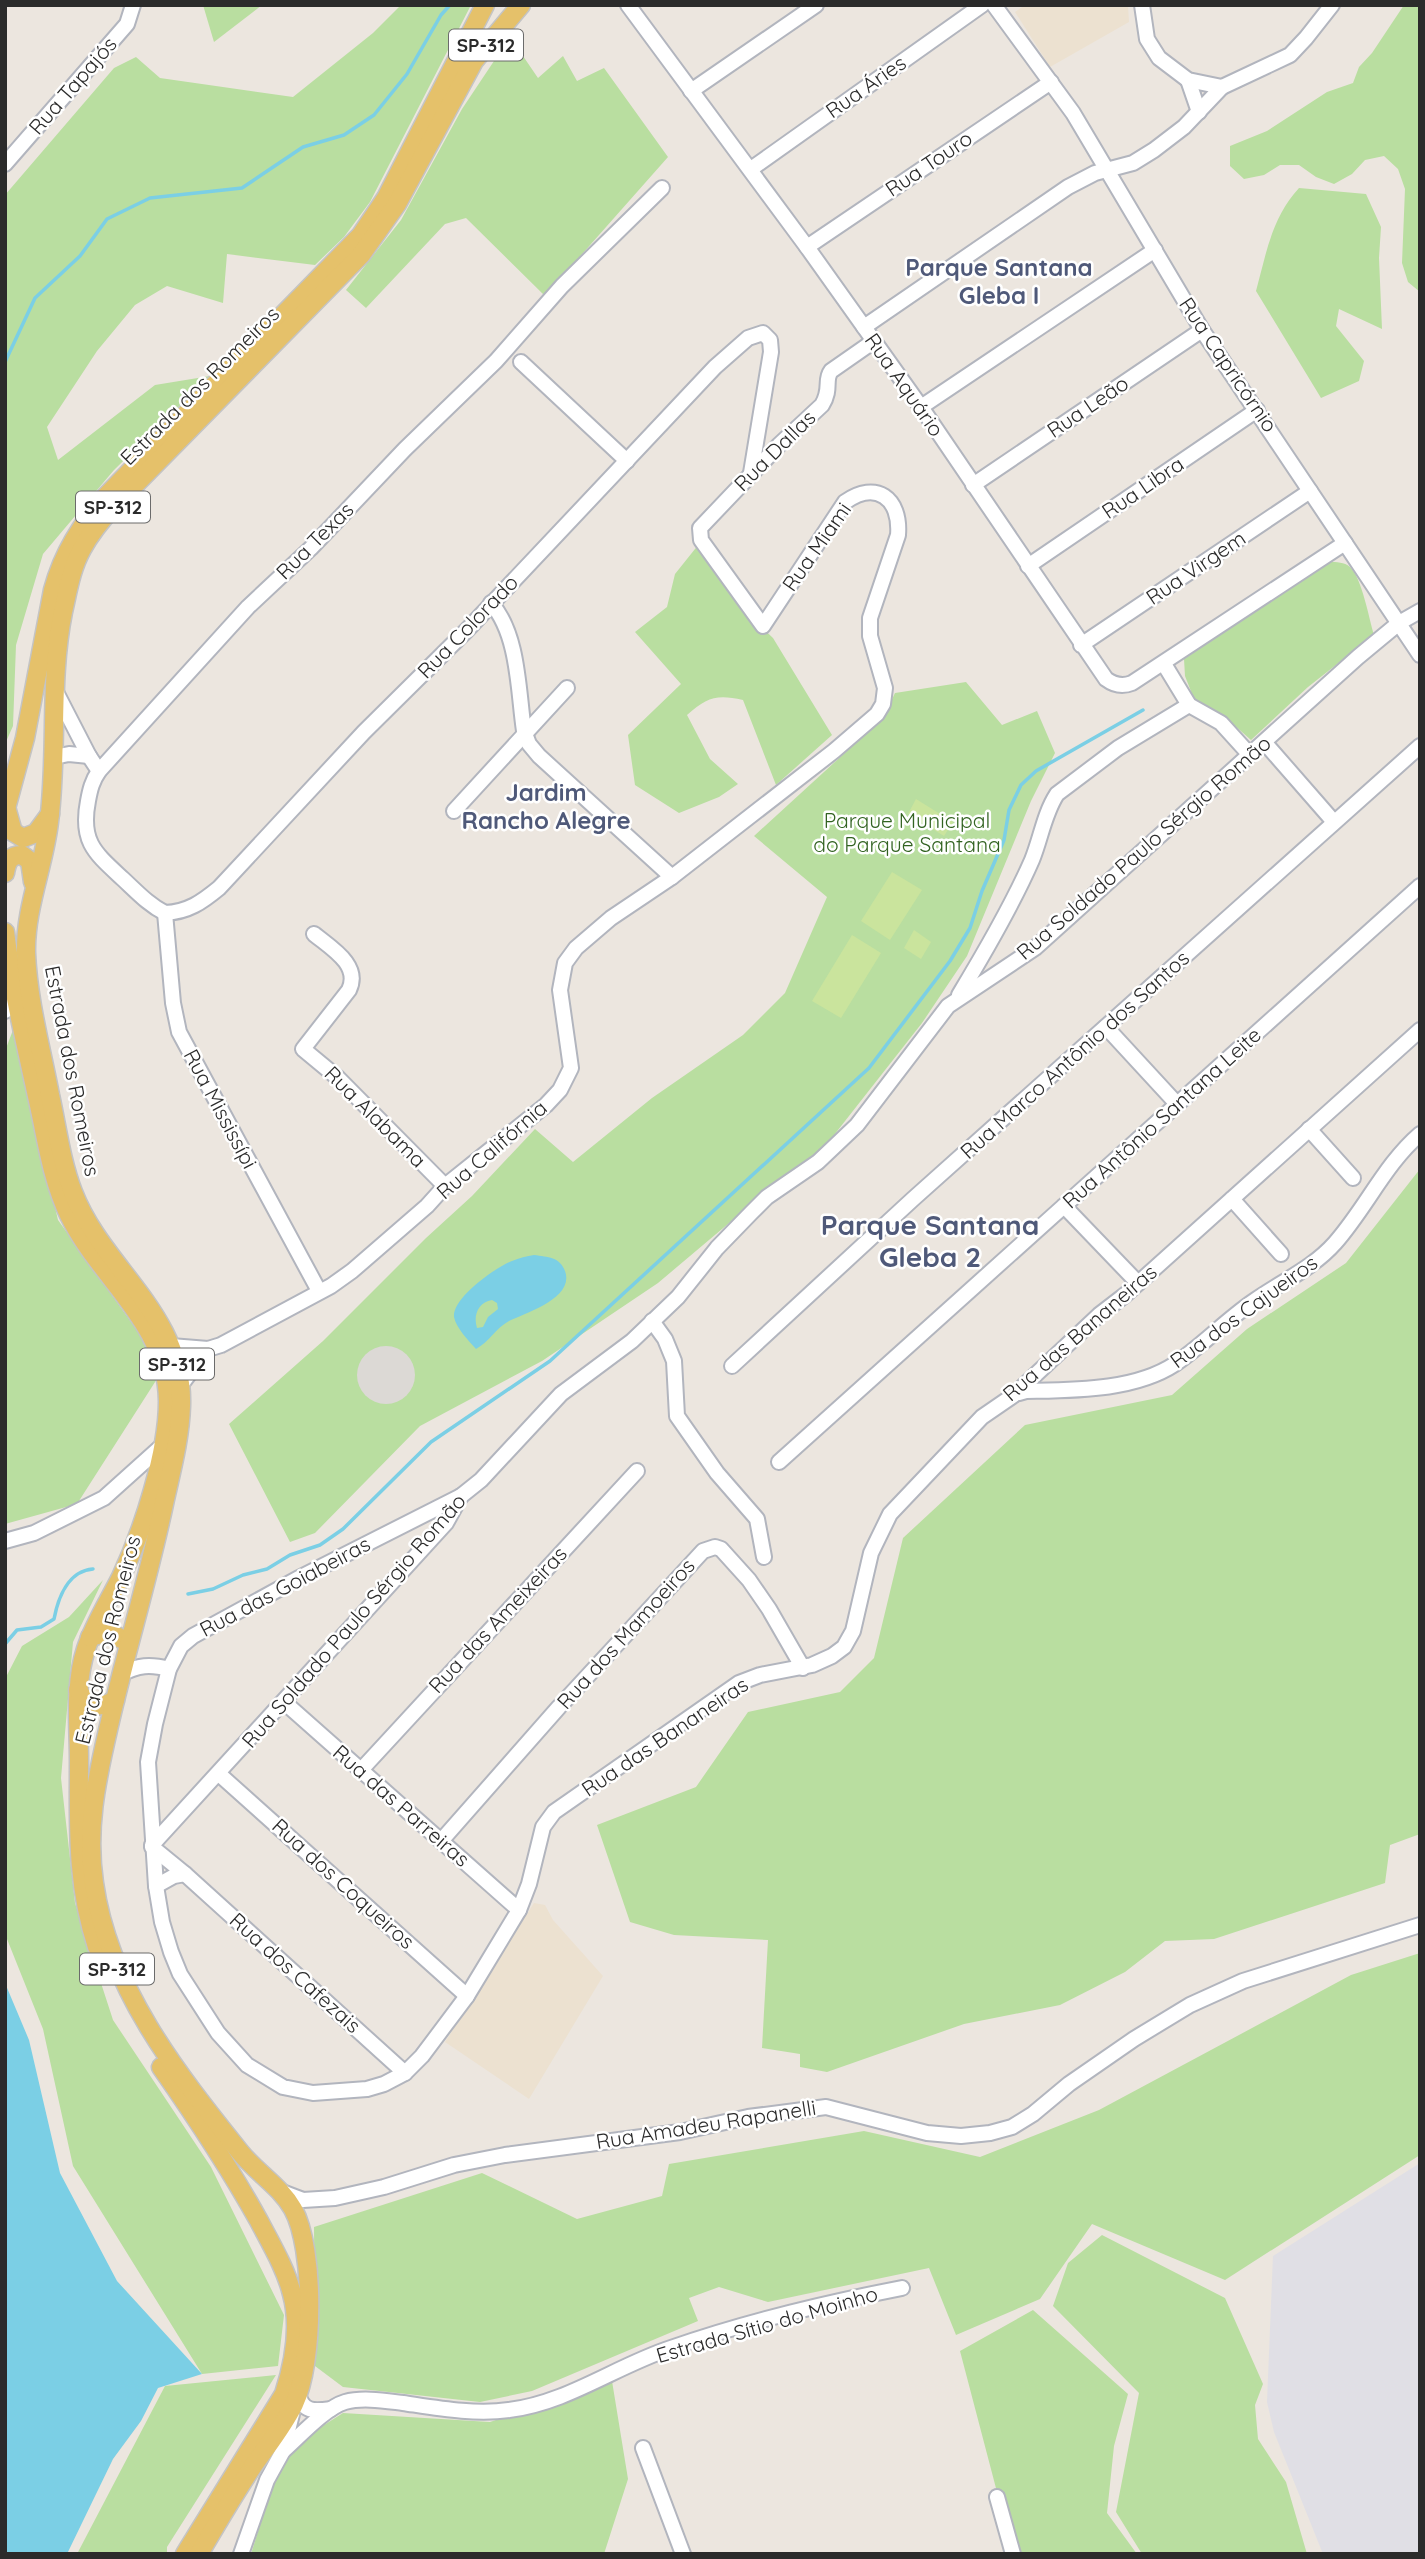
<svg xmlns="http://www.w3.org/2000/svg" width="1425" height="2559" viewBox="0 0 1425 2559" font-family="Quicksand,sans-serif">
<rect width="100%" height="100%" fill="#ece6df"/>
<polygon fill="#e0dfe5" points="1420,2163 1420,2554 1323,2554 1274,2432 1267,2402 1273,2256"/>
<g fill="#ece1d0">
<polygon points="1025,5 1128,5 1129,22 1050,67 1015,12"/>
<polygon points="534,1903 545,1905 553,1920 603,1976 529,2099 445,2042"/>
</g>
<g fill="#b9dea0">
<polygon points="203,5 262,5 214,42"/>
<polygon points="401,5 471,5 370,202 344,237 315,265 227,254 223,303 167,286 135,305 97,351 47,427 58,460 155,385 210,376 114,470 43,554 16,645 13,726 5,744 5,195 114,68 136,57 160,78 293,97 373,33"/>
<polygon points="1404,5 1420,5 1420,292 1408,282 1402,263 1405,189 1398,169 1384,156 1365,160 1352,174 1334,184 1316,177 1299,165 1280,165 1264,175 1244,179 1230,166 1230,146 1267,131 1327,92 1353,83 1359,67 1372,53"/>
<polygon points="510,37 538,78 563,56 577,81 604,68 668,157 545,296 466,218 445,224 366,308 346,290 401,220 462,109"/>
<path d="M1299 188 1366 194 1381 227 1379 258 1382 329 1339 309 1336 326 1364 361 1359 381 1321 398 1256 291C1266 254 1272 217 1299 188Z"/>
<path d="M699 544 753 619 773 638 832 735 776 785 743 700C717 694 707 697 687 715L710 759 738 784 719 797 679 813 635 785 628 735 681 684 635 632 667 607 675 574Z"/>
<path d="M1329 562C1337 562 1344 562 1350 567 1362 578 1369 619 1374 635L1308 687 1251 740 1225 717 1194 699 1185 676 1184 659Z"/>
<polygon points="966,682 1002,725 1037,711 1055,753 1031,801 967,956 922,1023 816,1158 741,1213 658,1283 542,1361 420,1426 315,1533 290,1542 229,1424 323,1341 426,1238 472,1196 535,1129 573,1162 652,1098 743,1035 785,993 827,897 754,836 883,718 895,693"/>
<polygon points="13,1030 58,1220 164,1368 77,1504 5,1524 5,1051"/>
<polygon points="1420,1169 1420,1834 1390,1845 1385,1883 1214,1939 1165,1941 1125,1972 1060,2005 964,2024 827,2072 800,2067 800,2054 762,2048 768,1940 674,1935 630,1922 597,1825 696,1787 748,1712 840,1692 874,1658 903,1538 1025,1425 1172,1395 1247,1329 1346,1263"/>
<polygon points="103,1580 73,1642 61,1778 75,1903 113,2020 211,2167 284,2315 278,2366 202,2374 73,2166 43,2029 5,1934 5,1679 22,1646 69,1617"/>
<polygon points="1420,1953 1420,2155 1225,2280 1092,2224 1040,2299 956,2335 929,2268 768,2302 719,2287 689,2298 698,2321 532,2391 480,2402 343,2387 315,2366 314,2227 482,2173 577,2219 662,2196 669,2164 864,2131 980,2157 1099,2110 1351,1975"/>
<polygon points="1102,2235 1225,2298 1263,2384 1255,2405 1258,2439 1286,2482 1307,2554 1142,2554 1116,2512 1139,2393 1053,2306 1068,2263"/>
<polygon points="1033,2310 1128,2394 1114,2446 1107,2513 1137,2554 1013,2553 960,2351"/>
<polygon points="276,2375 167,2547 167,2554 77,2554 165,2386"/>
<polygon points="612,2381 628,2479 604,2554 251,2554 283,2451 343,2413 490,2422"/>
</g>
<g fill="#cae49d">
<polygon points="916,799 953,822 944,836 908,814"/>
<polygon points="892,872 922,890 890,940 861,921"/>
<polygon points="914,930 931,942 921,959 904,948"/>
<polygon points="852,935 881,953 841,1018 812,1001"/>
</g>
<circle fill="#dcd9d5" cx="386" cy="1375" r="29"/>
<g fill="#7bcfe5" fill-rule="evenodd">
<path d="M534 1255C548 1257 560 1257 565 1271 575 1298 526 1313 509 1321 496 1328 489 1342 476 1349 469 1341 456 1328 454 1317 452 1298 496 1267 512 1261 519 1258 527 1256 534 1255ZM492 1300 497 1303 498 1309 488 1317 483 1327 477 1328C473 1316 478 1302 492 1300Z"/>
<polygon points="5,1983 29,2040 60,2173 117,2281 202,2374 158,2388 141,2421 113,2459 67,2554 5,2554"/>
</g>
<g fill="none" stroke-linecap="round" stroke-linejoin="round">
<g stroke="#7bcfe5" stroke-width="3.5">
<polyline points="5,362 35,298 80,256 107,219 150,198 242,188 303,147 344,135 374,115 407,74 441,15 450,5"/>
<polyline points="188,1594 213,1589 243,1575 267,1569 290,1555 320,1545 343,1529 431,1442 550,1361 869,1068 950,961 970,928 982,891 1004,840 1009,810 1021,785 1036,771 1143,710"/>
<path d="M5 1644 17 1630 41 1627 54 1619C58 1598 68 1571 93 1569"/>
</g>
<g stroke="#b2b5be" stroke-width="18">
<g id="minor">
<path d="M628 5 807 247 921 407 1106 679C1114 685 1122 687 1132 683L1345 543"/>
<polyline points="994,5 1073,113 1202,330 1420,655"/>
<polyline points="1142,5 1147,39 1159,58 1188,80 1222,87 1290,55 1306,38 1332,5"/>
<polyline points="1188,80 1199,112"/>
<polyline points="691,91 816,5"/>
<polyline points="5,164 127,24 133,5"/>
<polyline points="751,169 982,5"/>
<polyline points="807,247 1051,82"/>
<polyline points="864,327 1068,187 1095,173 1133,163 1154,150 1184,127 1222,87"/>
<polyline points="521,362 627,461"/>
<polyline points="921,407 1155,250"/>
<polyline points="973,485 1202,330"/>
<polyline points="1028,566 1257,410"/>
<path d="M491 603C519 635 518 691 524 731L529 744 539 756 672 877"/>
<polyline points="1420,611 1399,623 1358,657 1035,948 948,1006 857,1125 818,1162 767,1197 751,1213 717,1248 678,1297 632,1341 561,1394 481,1480 461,1496 299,1578 193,1636 181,1646 169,1669 155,1724 148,1762 156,1886 162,1922 171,1952 180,1974 218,2033 247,2065 283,2087 313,2093 367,2089 384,2084 405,2073 422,2056 467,1996 519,1910 529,1884 543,1827 554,1812 739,1683 760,1675 812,1665 832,1656 844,1647 853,1631 871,1553 890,1514 982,1417 1014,1395 1099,1315 1125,1295 1420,1030"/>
<polyline points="1081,645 1310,491"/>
<polyline points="1164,664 1189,705 1221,723 1250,755"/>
<polyline points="55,690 89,756 99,771"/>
<polyline points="1265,743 1334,822"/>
<polyline points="54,757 69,754 89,756"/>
<polyline points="454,811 567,688"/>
<path d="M165 913C149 905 137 892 123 879 95 853 80 842 88 801 90 790 92 781 99 771L248 607 311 548 405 449 496 361 562 286 662 188"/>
<path d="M165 913C188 912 202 902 219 888L364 732 468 629 715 367 748 338 763 333 770 340 771 352 751 473"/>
<polyline points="165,913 173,1003 179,1032 319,1291"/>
<path d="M314 934C331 948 361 965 349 990L303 1049 338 1078 445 1186"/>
<path d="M959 995C985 952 1012 906 1032 860 1041 838 1044 814 1057 794L1118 748 1189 705"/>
<polyline points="5,1011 13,986"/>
<polyline points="1106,1027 1177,1104"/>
<polyline points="1309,1129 1353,1178"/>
<polyline points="1232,1199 1281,1254"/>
<polyline points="1064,1206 1138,1283"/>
<polyline points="652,1321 665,1339 674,1361 677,1416 717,1473 757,1519 764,1557"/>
<path d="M171 1346 208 1349 221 1345 331 1286 352 1271 427 1206 445 1186 546 1105 560 1090 571 1068 560 990 565 963 576 948 611 918 672 877 834 751 877 714 883 704 885 688 870 636V618L898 535C901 498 876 480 845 502L763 626 701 540 700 528 779 445 822 405C832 389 824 380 831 371L874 341"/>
<polyline points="732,1366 913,1199 1420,746"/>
<polyline points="180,1386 208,1349"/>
<path d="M1019 1393 1026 1391C1073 1390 1134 1391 1175 1364 1203 1345 1226 1320 1254 1301 1281 1282 1313 1268 1335 1243 1366 1208 1385 1164 1420 1134"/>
<polyline points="779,1462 1420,886"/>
<polyline points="5,1541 34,1533 104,1498 163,1445"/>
<path d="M121 1674C138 1665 150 1664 169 1669"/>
<polyline points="284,1702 519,1910"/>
<polyline points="361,1770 637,1471"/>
<polyline points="219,1774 467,1996"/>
<polyline points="441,1841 559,1707 703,1551 715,1547 721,1549 749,1580 769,1609 803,1668"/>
<polyline points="152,1845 446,1523 461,1496"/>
<polyline points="152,1847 185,1874 405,2073"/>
<polyline points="156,1886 174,1876 185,1874"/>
<polyline points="282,2192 303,2200 335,2198 384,2187 454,2165 505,2155 680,2132 748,2117 826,2107 927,2133 961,2136 990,2133 1012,2127 1033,2114 1069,2084 1134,2039 1190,2005 1243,1981 1420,1925"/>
<path d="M298 2394C303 2413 315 2411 331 2409"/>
<polyline points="643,2448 683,2554"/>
<path d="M283 2451C299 2437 325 2408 345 2402 363 2397 386 2401 403 2403 437 2408 475 2415 509 2410 567 2403 616 2366 671 2348 745 2322 825 2303 902 2288"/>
<polyline points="997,2497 1013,2554"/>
<polyline points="241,2554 267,2480 283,2451 292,2414"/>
</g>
</g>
<g stroke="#c4c4c4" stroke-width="21">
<g id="major">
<polyline points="6,807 13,832 23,838 36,833 50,814"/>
<path d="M5 812 25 738 53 590C63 553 81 525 106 496L361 235 386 198 485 5"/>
<path d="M5 873C7 861 10 855 22 855L30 861 33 882"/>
<path d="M5 932C12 987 25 1041 37 1096 46 1135 51 1178 69 1215 101 1281 167 1321 168 1401 168 1453 143 1530 121 1577 109 1601 94 1624 86 1649 74 1686 79 1723 79 1761 79 1827 76 1883 97 1947"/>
<polyline points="90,1637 109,1632 129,1643"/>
<path d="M78 1690C88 1707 97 1710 115 1700"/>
<path d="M161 2067C196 2117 229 2167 259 2221 271 2244 286 2269 292 2294 301 2327 294 2363 284 2394L185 2554"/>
<path d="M199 2554C216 2525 233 2496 251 2469 266 2447 283 2427 294 2404 314 2362 315 2249 293 2209 280 2186 257 2173 240 2152 176 2072 109 1988 94 1883 86 1830 96 1782 108 1730 125 1654 148 1580 164 1504 171 1472 180 1439 181 1406 184 1313 103 1270 73 1192 61 1161 57 1127 50 1095 41 1048 28 1001 26 953 25 908 44 866 49 822 58 752 49 682 63 612 68 590 71 569 82 549 91 532 102 519 115 505L361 255 397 204 474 61 521 5"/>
</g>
</g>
<use href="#minor" stroke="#fff" stroke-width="14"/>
<use href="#major" stroke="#e5c16a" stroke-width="18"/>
</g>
<g text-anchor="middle" stroke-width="5" stroke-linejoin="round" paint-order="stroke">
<g fill="#fff" stroke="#6b6b6b" stroke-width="2">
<rect x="449" y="29.5" width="74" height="31" rx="5"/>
<rect x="76" y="491.5" width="74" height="31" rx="5"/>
<rect x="140" y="1348.5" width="74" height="31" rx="5"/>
<rect x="80" y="1953.5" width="74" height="31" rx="5"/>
</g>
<g font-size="19" font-weight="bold" fill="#2b2b2b">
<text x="486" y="52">SP-312</text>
<text x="113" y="514">SP-312</text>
<text x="177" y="1371">SP-312</text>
<text x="117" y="1976">SP-312</text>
</g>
<g font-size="21" fill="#2b2b2b" stroke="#fff">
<text transform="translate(73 86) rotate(-49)" y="7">Rua Tapajós</text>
<text transform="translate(866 87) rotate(-35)" y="7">Rua Áries</text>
<text transform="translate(929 164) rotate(-34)" y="7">Rua Touro</text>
<text transform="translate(1228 365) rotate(56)" y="7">Rua Capricórnio</text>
<text transform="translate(904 385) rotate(55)" y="7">Rua Aquário</text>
<text transform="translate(200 386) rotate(-45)" y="7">Estrada dos Romeiros</text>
<text transform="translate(1088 407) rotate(-34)" y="7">Rua Leão</text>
<text transform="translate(775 451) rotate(-45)" y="7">Rua Dallas</text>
<text transform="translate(1143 488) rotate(-34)" y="7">Rua Libra</text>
<text transform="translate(315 541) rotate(-45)" y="7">Rua Texas</text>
<text transform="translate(817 547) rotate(-55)" y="7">Rua Miami</text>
<text transform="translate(1196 568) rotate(-34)" y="7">Rua Virgem</text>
<text transform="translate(468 627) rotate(-46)" y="7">Rua Colorado</text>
<text transform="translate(1144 848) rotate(-41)" y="7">Rua Soldado Paulo Sérgio Romão</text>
<text transform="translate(1075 1055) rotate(-42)" y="7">Rua Marco Antônio dos Santos</text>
<text transform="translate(72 1071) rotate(79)" y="7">Estrada dos Romeiros</text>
<text transform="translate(220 1109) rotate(62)" y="7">Rua Mississípi</text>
<text transform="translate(375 1117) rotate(45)" y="7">Rua Alabama</text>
<text transform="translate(1162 1118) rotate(-42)" y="7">Rua Antônio Santana Leite</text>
<text transform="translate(492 1150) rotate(-41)" y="7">Rua Califórnia</text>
<text transform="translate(1244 1312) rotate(-36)" y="7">Rua dos Cajueiros</text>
<text transform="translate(1080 1333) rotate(-41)" y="7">Rua das Bananeiras</text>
<text transform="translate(285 1587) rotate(-28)" y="7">Rua das Goiabeiras</text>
<text transform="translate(498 1620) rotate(-47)" y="7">Rua das Ameixeiras</text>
<text transform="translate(354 1621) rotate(-49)" y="7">Rua Soldado Paulo Sérgio Romão</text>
<text transform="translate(626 1634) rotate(-48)" y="7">Rua dos Mamoeiros</text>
<text transform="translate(108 1640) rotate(-76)" y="7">Estrada dos Romeiros</text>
<text transform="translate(665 1737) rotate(-34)" y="7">Rua das Bananeiras</text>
<text transform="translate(401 1806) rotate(41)" y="7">Rua das Parreiras</text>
<text transform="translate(343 1884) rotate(42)" y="7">Rua dos Coqueiros</text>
<text transform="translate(295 1973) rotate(42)" y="7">Rua dos Cafezais</text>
<text transform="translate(706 2125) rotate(-9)" y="7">Rua Amadeu Rapanelli</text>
<text transform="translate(767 2325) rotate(-16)" y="7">Estrada Sítio do Moinho</text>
</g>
<g font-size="21" fill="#326321" stroke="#fff">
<text x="907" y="828">Parque Municipal<tspan x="907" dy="24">do Parque Santana</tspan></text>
</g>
<g font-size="24" font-weight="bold" fill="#4f5979" stroke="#fff">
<text x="999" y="276">Parque Santana<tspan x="999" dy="28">Gleba I</tspan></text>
<text x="546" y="801">Jardim<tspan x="546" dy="28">Rancho Alegre</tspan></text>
</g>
<g font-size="28" font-weight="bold" fill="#4f5979" stroke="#fff">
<text x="930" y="1235">Parque Santana<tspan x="930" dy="32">Gleba 2</tspan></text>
</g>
</g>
<rect width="1425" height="2559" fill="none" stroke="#2b2b2b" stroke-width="14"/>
</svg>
